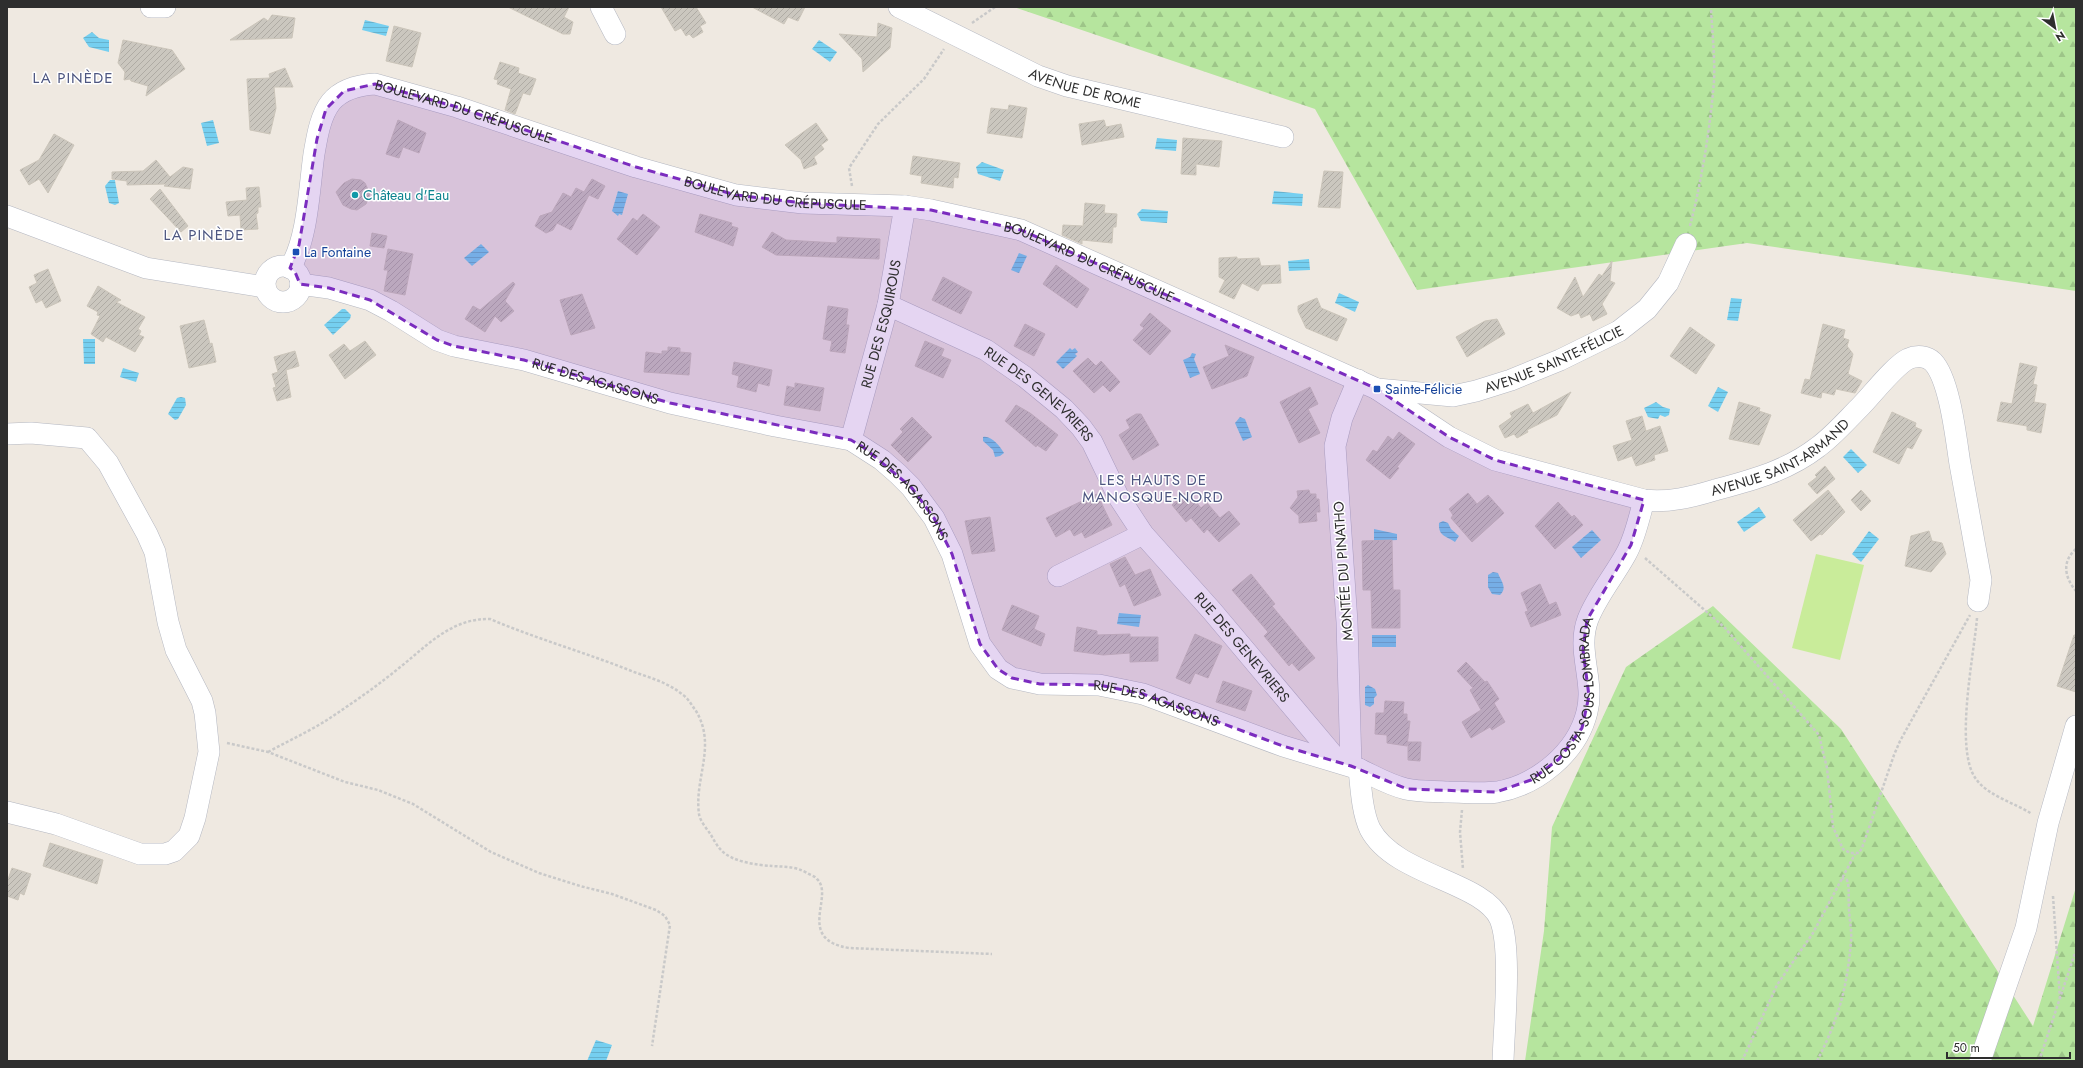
<svg xmlns="http://www.w3.org/2000/svg" width="2083" height="1068" viewBox="0 0 2083 1068" font-family="Jost,sans-serif">
<defs>
<pattern id="forest-firs" width="22" height="20" patternUnits="userSpaceOnUse"><rect width="22" height="20" fill="#b6e59e"/><path d="M5 1l3.5 6h-7zM16 11l3.5 6h-7z" fill="#9dc588"/></pattern>
<pattern id="water-rules" width="6" height="5" patternUnits="userSpaceOnUse"><rect width="6" height="5" fill="#75cff0"/><path d="M0 2.5h6" fill="none" stroke="#66b2ce"/></pattern>
<pattern id="building-hatch" width="6" height="6" patternUnits="userSpaceOnUse"><rect width="6" height="6" fill="#cbc7bf"/><path d="M-1 1l2-2M0 6l6-6M5 7l2-2" fill="none" stroke="#afaba4"/></pattern>
</defs>
<rect width="100%" height="100%" fill="#efe9e1"/>
<g fill="url(#forest-firs)">
<polygon points="1014,7 2076,7 2076,291 1747,243 1417,290 1315,109"/>
<polygon points="1713,606 1841,729 2033,1026 2076,887 2076,1061 1525,1061 1544,931 1552,827 1626,667"/>
</g>
<polygon fill="#c9ec9a" points="1816,554 1864,565 1840,660 1792,648"/>
<g fill="url(#water-rules)">
<polygon points="365,20 389,26 386,36 362,30"/>
<polygon points="92,32 99,38 109,40 109,52 89,47 83,38"/>
<polygon points="819,40 837,52 830,62 812,49"/>
<polygon points="213,120 219,143 207,146 201,123"/>
<polygon points="1157,138 1177,140 1176,151 1155,149"/>
<polygon points="982,162 1004,170 1000,181 978,174 976,167"/>
<path d="M110 180H115C115 182 119 201 119 203L115 205 109 203 105 186Z"/>
<polygon points="618,191 628,194 622,215 619,214 618,216 612,211"/>
<polygon points="1274,191 1303,194 1302,206 1272,204"/>
<polygon points="1142,209 1168,211 1167,223 1141,221 1137,214"/>
<polygon points="481,244 489,252 472,266 464,258"/>
<polygon points="1019,253 1027,256 1019,273 1011,270"/>
<polygon points="1309,259 1310,270 1289,271 1288,261"/>
<polygon points="1339,293 1359,302 1355,312 1335,303"/>
<polygon points="1731,298 1742,299 1738,321 1727,320"/>
<polygon points="342,309 345,309 351,315 350,319 333,335 324,325"/>
<polygon points="83,339 95,339 95,364 84,364"/>
<polygon points="1070,348 1072,350 1075,348 1078,352 1075,354 1077,356 1063,369 1056,362"/>
<polygon points="1192,353 1196,354 1194,359 1200,374 1190,378 1183,360 1190,357"/>
<polygon points="123,368 139,373 136,382 120,377"/>
<polygon points="1718,387 1728,392 1718,412 1708,406"/>
<polygon points="181,397 185,398 186,405 178,419 175,420 168,414 177,398"/>
<polygon points="1656,402 1663,407 1670,409 1669,415 1665,417 1660,415 1658,419 1648,417 1644,408"/>
<polygon points="1240,417 1245,419 1252,437 1243,441 1235,423"/>
<path d="M983 437C991 435 1000 446 1004 453L1000 456 995 457 993 450 983 441Z"/>
<polygon points="1851,449 1867,465 1858,473 1843,457"/>
<polygon points="1759,507 1766,517 1744,532 1737,522"/>
<path d="M1443 521 1448 523 1451 529 1459 536 1455 542C1447 536 1438 537 1439 523Z"/>
<polygon points="1374,529 1397,534 1397,540 1374,541"/>
<polygon points="1592,530 1601,540 1581,558 1572,547"/>
<polygon points="1869,531 1879,539 1861,562 1852,554"/>
<path d="M1493 572 1498 573C1501 581 1508 588 1500 595L1492 594 1488 587V575Z"/>
<polygon points="1119,613 1141,615 1139,627 1117,624"/>
<rect x="1372" y="635" width="24" height="12"/>
<polygon points="1368,685 1375,689 1377,695 1374,698 1374,704 1370,707 1365,705 1365,687"/>
<polygon points="596,1040 612,1045 606,1061 587,1061"/>
</g>
<g fill="url(#building-hatch)" stroke="#cbc5ba">
<polygon points="508,7 569,7 564,17 573,22 570,34 563,34"/>
<polygon points="661,7 696,7 706,23 700,26 703,32 693,38 689,34 686,36 681,28 675,31"/>
<polygon points="752,7 805,7 798,21 788,17 784,24"/>
<polygon points="272,15 295,18 292,38 230,40 264,18 268,21"/>
<polygon points="878,23 892,28 890,48 863,72 862,59 839,34 877,37"/>
<polygon points="394,26 421,33 412,67 386,61"/>
<polygon points="123,40 172,50 185,69 146,96 148,86 131,81 130,79 124,80 125,72 118,63"/>
<polygon points="500,62 519,68 518,73 536,79 530,95 523,93 515,114 505,110 511,89 497,84 498,80 494,79"/>
<polygon points="285,68 293,87 274,87 276,108 270,134 250,130 247,79 270,78 269,74"/>
<polygon points="1009,105 1027,108 1022,138 987,133 991,108 1008,110"/>
<polygon points="398,120 426,133 419,153 403,147 399,158 386,154"/>
<polygon points="1104,120 1106,127 1121,124 1124,137 1082,145 1079,124"/>
<polygon points="816,123 828,140 821,145 824,149 814,157 817,164 804,169 801,160 785,145"/>
<polygon points="54,134 74,145 48,193 39,179 29,185 20,170 39,160"/>
<polygon points="1183,138 1222,141 1219,167 1196,164 1196,175 1181,174"/>
<polygon points="913,156 960,163 958,178 954,177 953,188 921,183 922,176 910,174"/>
<polygon points="156,160 170,177 183,167 193,169 190,189 164,186 166,184 127,185 127,181 112,179 112,172 143,171"/>
<polygon points="1324,171 1343,172 1340,208 1318,207"/>
<polygon points="352,179 361,180 365,183 370,194 366,204 357,210 351,209 343,205 336,192 344,183"/>
<polygon points="592,179 605,186 598,199 589,195 571,230 557,223 553,230 546,233 535,226 540,216 552,212 563,193 571,197 576,188 584,192"/>
<polygon points="259,187 261,207 258,207 258,213 256,214 258,229 241,230 240,215 228,216 226,202 247,200 246,188"/>
<polygon points="160,189 188,226 181,232 150,199"/>
<polygon points="1085,203 1105,205 1104,213 1117,214 1116,227 1113,227 1112,243 1082,240 1082,244 1062,235 1063,225 1083,226"/>
<polygon points="643,214 660,227 637,255 617,239 633,218 637,221"/>
<polygon points="700,214 732,223 731,226 738,228 733,246 695,232"/>
<polygon points="772,232 786,240 837,243 837,237 880,239 879,259 776,255 762,247"/>
<polygon points="372,233 387,236 384,248 370,246"/>
<polygon points="388,249 413,254 405,295 384,291 388,270 384,270"/>
<polygon points="1237,257 1237,259 1259,258 1261,266 1280,265 1281,283 1262,284 1258,291 1242,283 1234,299 1219,292 1225,280 1219,277 1219,258"/>
<polygon points="1612,261 1610,281 1615,283 1602,304 1607,314 1593,321 1590,314 1581,318 1579,313 1571,316 1557,308 1575,277 1583,297 1599,274 1602,276"/>
<polygon points="1056,265 1089,289 1077,308 1043,284"/>
<polygon points="48,269 61,301 46,308 42,300 36,303 29,287 37,283 34,275"/>
<polygon points="943,277 972,292 961,314 932,300"/>
<polygon points="513,282 515,284 505,301 514,311 501,322 495,316 485,332 465,319 473,306 480,310"/>
<polygon points="98,286 121,300 116,302 145,317 138,329 141,331 139,335 144,337 135,352 106,337 103,342 91,334 100,316 97,315 98,312 87,306"/>
<polygon points="582,294 595,328 571,335 560,300"/>
<polygon points="1317,298 1321,308 1347,319 1337,341 1306,328 1298,311 1298,306"/>
<polygon points="828,306 848,309 846,325 849,325 845,353 830,351 832,341 823,339"/>
<polygon points="1150,313 1171,331 1150,355 1133,340 1144,328 1140,325"/>
<polygon points="1497,319 1505,334 1467,357 1456,337 1485,321"/>
<polygon points="204,320 210,344 212,343 216,362 189,368 180,326"/>
<polygon points="1025,324 1045,334 1034,356 1014,346"/>
<polygon points="1823,324 1845,330 1843,338 1849,340 1847,346 1853,354 1848,374 1862,381 1855,393 1836,389 1834,395 1822,392 1821,398 1801,393 1805,379 1810,380"/>
<polygon points="1690,327 1715,345 1696,374 1670,356"/>
<polygon points="365,341 376,355 345,379 329,355 344,344 350,351"/>
<polygon points="925,341 944,349 941,356 951,360 943,378 915,366"/>
<polygon points="1225,345 1254,357 1247,376 1212,389 1203,367 1229,356"/>
<polygon points="668,347 680,348 680,352 691,353 689,375 644,372 646,352 662,354 662,351 668,351"/>
<polygon points="295,351 299,366 286,370 291,397 277,401 273,388 276,387 272,374 278,372 274,357"/>
<polygon points="1088,358 1096,366 1101,361 1120,382 1110,392 1103,385 1094,393 1073,371"/>
<polygon points="734,362 772,370 769,386 758,383 756,392 737,387 739,376 732,374"/>
<polygon points="2020,363 2037,367 2033,384 2037,385 2034,402 2046,404 2041,433 2027,430 2027,426 1997,421 2001,402 2012,404"/>
<polygon points="795,383 824,388 820,411 784,405 787,386 795,388"/>
<polygon points="1310,387 1318,404 1308,409 1320,433 1299,443 1280,402"/>
<polygon points="1571,392 1557,415 1527,430 1528,432 1517,438 1514,434 1505,438 1499,426 1512,417 1510,413 1528,404 1533,413"/>
<polygon points="1739,402 1760,408 1759,411 1771,415 1759,445 1729,439"/>
<polygon points="1016,405 1030,413 1058,435 1046,451 1037,445 1036,447 1005,421"/>
<polygon points="1892,412 1916,423 1915,427 1922,430 1912,449 1907,447 1899,464 1873,452"/>
<polygon points="1136,414 1141,414 1159,445 1133,460 1119,435 1130,428 1126,420"/>
<polygon points="1642,416 1646,431 1660,426 1668,451 1654,455 1655,460 1636,466 1632,456 1618,461 1613,446 1632,440 1626,421"/>
<polygon points="912,417 932,437 908,462 891,445 903,432 900,429"/>
<polygon points="1399,432 1415,444 1397,467 1399,468 1390,479 1366,460 1373,450 1377,452 1388,436 1393,440"/>
<polygon points="1825,466 1835,479 1817,494 1808,484 1817,477 1815,475"/>
<polygon points="1309,490 1310,494 1316,494 1316,499 1319,499 1320,512 1316,512 1317,521 1299,523 1299,516 1290,508 1298,497 1297,491"/>
<polygon points="1828,490 1845,512 1822,535 1820,534 1811,541 1793,520"/>
<polygon points="1861,490 1871,501 1861,511 1851,500"/>
<polygon points="1187,491 1201,508 1207,503 1220,518 1229,511 1240,524 1219,542 1207,529 1204,533 1191,518 1186,522 1172,505"/>
<polygon points="1468,493 1477,504 1488,495 1504,513 1472,542 1451,518 1453,515 1449,509"/>
<polygon points="1097,494 1112,525 1085,538 1082,532 1074,536 1070,529 1056,537 1046,518"/>
<polygon points="1558,502 1572,517 1574,515 1583,525 1555,549 1535,526"/>
<polygon points="990,517 995,551 972,554 965,521"/>
<polygon points="1929,531 1932,541 1942,543 1946,554 1931,572 1905,566 1911,536"/>
<polygon points="1392,540 1393,590 1400,590 1400,628 1372,628 1371,590 1363,590 1362,541"/>
<polygon points="1125,557 1135,575 1150,569 1161,595 1134,606 1125,584 1120,587 1110,564"/>
<polygon points="1251,574 1275,604 1272,606 1315,658 1299,671 1292,663 1289,666 1264,636 1268,632 1232,590"/>
<polygon points="1540,584 1549,605 1556,602 1561,615 1531,627 1525,612 1528,611 1521,593"/>
<polygon points="1012,605 1039,616 1034,629 1045,634 1041,646 1002,630"/>
<polygon points="1077,627 1097,631 1097,635 1130,634 1130,637 1158,637 1158,661 1130,662 1130,653 1103,655 1074,651"/>
<polygon points="1195,634 1222,646 1208,678 1195,673 1190,684 1176,678"/>
<polygon points="2074,635 2076,635 2076,692 2057,686"/>
<polygon points="1466,662 1485,682 1487,681 1499,699 1494,703 1505,722 1492,730 1490,727 1471,738 1462,722 1481,710 1470,690 1473,688 1457,671"/>
<polygon points="1223,681 1252,691 1245,711 1216,702"/>
<polygon points="1385,701 1404,702 1403,714 1407,714 1407,721 1410,721 1407,746 1387,743 1387,735 1375,734 1376,713 1384,713"/>
<polygon points="1408,742 1421,742 1420,761 1408,760"/>
<polygon points="50,843 103,860 97,884 43,866"/>
<polygon points="12,868 31,874 24,895 20,893 18,900 7,896 7,882"/>
</g>
<g fill="none" stroke-linecap="round" stroke-linejoin="round">
<g stroke="#b4b7c1" stroke-width="22">
<g id="minor">
<polyline points="151,7 165,7"/>
<polyline points="601,7 615,34"/>
<path id="s1" d="M899 7 1038 76 1067 86 1283 137"/>
<polyline points="7,216 146,268 265,287"/>
<circle cx="283" cy="284" r="18"/>
<path id="s2" d="M290 268C308 238 309 189 314 154 317 137 320 116 331 102 342 89 359 85 375 84L457 107 636 167 736 195 803 203 905 206 931 210 1021 230 1377 389 1449 437 1495 460 1644 500C1668 503 1692 497 1715 490 1752 480 1787 471 1818 447 1833 436 1846 421 1859 408 1872 395 1894 366 1908 359 1917 355 1927 356 1933 362 1950 380 1956 439 1960 464 1967 503 1974 541 1981 580L1978 601"/>
<path id="s3" d="M300 284 329 288 370 300 391 311 437 340 454 346 524 360 670 403 775 426 851 440 882 460 898 474 911 487 934 518 952 554 980 644 998 669 1012 678 1040 684 1099 685 1143 694 1283 746 1359 769C1361 788 1362 812 1370 829 1395 876 1483 881 1500 919 1512 948 1504 1027 1503 1061"/>
<path id="s4" d="M888 305 986 350 1025 377 1064 409 1081 427 1092 442 1118 496 1143 534 1212 611 1339 762"/>
<path id="s5" d="M1377 389 1453 396 1476 391 1511 380 1560 360 1619 331 1647 309 1668 283 1686 244"/>
<polyline points="7,434 31,433 87,438 108,463 147,534 155,552 168,622 176,650 202,701 205,713 209,752 195,818 189,836 174,851 165,854 140,854 56,824 7,812"/>
<path id="s6" d="M851 440 888 305 905 206"/>
<polyline points="1058,576 1143,534"/>
<polyline points="1351,766 1347,622 1335,446 1342,418 1358,380"/>
<path id="s7" d="M1359 769C1374 776 1389 785 1406 789 1420 792 1434 791 1448 792 1464 792 1481 794 1497 792 1537 785 1577 753 1587 712 1595 681 1576 650 1588 619 1597 596 1614 576 1626 554 1635 538 1639 518 1644 500"/>
<polyline points="1980,1061 2026,928 2048,823 2076,726"/>
</g>
</g>
<g stroke="#c9c9c9" stroke-width="2.5" stroke-dasharray="3 2" stroke-linecap="butt">
<polyline points="972,23 995,7"/>
<polyline points="852,186 849,168 878,124 924,79 944,49"/>
<path d="M1690 226C1702 179 1710 129 1714 81 1715 57 1712 31 1711 7"/>
<path d="M2076 549C2062 561 2064 577 2076 591"/>
<polyline points="1645,558 1724,627 1819,735 1827,768 1833,827 1843,849 1850,853 1859,853 1862,848 1894,755 1900,741 1970,615"/>
<path d="M1977 618C1974 655 1954 750 1976 779 1988 796 2015 803 2032 814"/>
<polyline points="227,743 268,752 345,782 378,790 413,804 491,852 539,873 580,886 612,894 656,910 665,916 670,925 652,1046"/>
<path d="M268 752C288 741 308 732 327 720 351 704 376 687 399 668 427 646 451 618 490 619 537 639 587 653 634 672 651 678 669 683 683 695 689 699 692 706 696 711 717 746 694 778 699 814 700 821 707 829 711 835 714 840 717 846 721 850 732 862 757 865 772 866 785 867 795 866 807 873 810 875 815 876 817 879 835 896 795 939 849 948L992 954"/>
<polyline points="1462,810 1460,832 1463,869"/>
<polyline points="2053,896 2060,999"/>
<polyline points="1742,1061 1777,985 1813,933 1855,854"/>
<path d="M1817 1061C1839 1018 1847 988 1851 941 1852 930 1849 918 1849 907 1848 897 1850 890 1847 880L1842 878"/>
<polyline points="2039,1061 2076,950"/>
</g>
<use href="#minor" stroke="#fff" stroke-width="21"/>
</g>
<path fill="#7b2cbf" fill-opacity="0.2" stroke="#7b2cbf" stroke-width="3" stroke-dasharray="8 5" stroke-linejoin="round" d="M375 84 457 107 636 167 736 195 803 203 931 210 1021 230 1377 389 1449 437 1495 460 1644 500 1631 545 1587 620 1583 650 1589 696 1582 728 1559 759 1531 780 1496 792 1407 789 1351 766 1283 746 1143 694 1099 685 1040 684 1012 678 998 669 980 644 952 554 934 518 911 487 863 447 851 440 670 403 524 360 454 346 437 340 370 300 329 288 300 284 295 272 290 268 299 245 317 139 326 109 344 91Z"/>
<circle fill="#0f9aa8" stroke="#fff" stroke-width="1.5" cx="355" cy="195" r="4"/>
<g fill="#1a4fb4" stroke="#fff" stroke-width="1.5">
<rect x="292" y="248" width="8" height="8" rx="2"/>
<rect x="1373" y="385" width="8" height="8" rx="2"/>
</g>
<g text-anchor="middle" stroke-width="3" stroke-linejoin="round" paint-order="stroke">
<g font-size="14" fill="#2e2e2e" stroke="#fff">
<text dy="5" stroke="none"><textPath href="#s1" startOffset="204">AVENUE DE ROME</textPath></text>
<text dy="5" stroke="none"><textPath href="#s2" startOffset="314">BOULEVARD DU CRÉPUSCULE</textPath></text>
<text dy="5" stroke="none"><textPath href="#s2" startOffset="638">BOULEVARD DU CRÉPUSCULE</textPath></text>
<text dy="5" stroke="none"><textPath href="#s2" startOffset="962">BOULEVARD DU CRÉPUSCULE</textPath></text>
<text dy="5" stroke="none"><textPath href="#s6" startOffset="120">RUE DES ESQUIROUS</textPath></text>
<text dy="5" stroke="none"><textPath href="#s5" startOffset="184">AVENUE SAINTE-FÉLICIE</textPath></text>
<text dy="5" stroke="none"><textPath href="#s3" startOffset="314">RUE DES AGASSONS</textPath></text>
<text dy="5" stroke="none"><textPath href="#s4" startOffset="177">RUE DES GENEVRIERS</textPath></text>
<text dy="5" stroke="none"><textPath href="#s2" startOffset="1715">AVENUE SAINT-ARMAND</textPath></text>
<text dy="5" stroke="none"><textPath href="#s3" startOffset="650">RUE DES AGASSONS</textPath></text>
<text transform="translate(1343 571) rotate(-94)" y="5">MONTÉE DU PINATHO</text>
<text dy="5" stroke="none"><textPath href="#s4" startOffset="505">RUE DES GENEVRIERS</textPath></text>
<text dy="5" stroke="none"><textPath href="#s7" startOffset="272">RUE COSTA SOUS LOMBRADA</textPath></text>
<text dy="5" stroke="none"><textPath href="#s3" startOffset="1021">RUE DES AGASSONS</textPath></text>
</g>
<g font-size="14" fill="#0d838f" stroke="#fff" text-anchor="start">
<text x="363" y="200">Château d'Eau</text>
</g>
<g font-size="14" fill="#164399" stroke="#fff" text-anchor="start">
<text x="304" y="257">La Fontaine</text>
<text x="1385" y="394">Sainte-Félicie</text>
</g>
<g font-size="15" letter-spacing="1" fill="#4d5680" stroke="#fff">
<text x="73" y="83">LA PINÈDE</text>
<text x="204" y="240">LA PINÈDE</text>
<text x="1153" y="485">LES HAUTS DE<tspan x="1153" dy="17">MANOSQUE-NORD</tspan></text>
</g>
</g>
<rect width="2083" height="1068" fill="none" stroke="#2e2e2e" stroke-width="16"/>
<g transform="translate(2055 28) rotate(148)" stroke="#ffffff" stroke-width="3" paint-order="stroke">
<path d="M0-3L7 15L0 10L-7 15Z" fill="#2e2e2e"/>
<text y="-6" font-size="11" font-weight="bold" text-anchor="middle" fill="#2e2e2e">N</text>
</g>
<path d="M1947 1052v6h123v-6" fill="none" stroke="#2e2e2e" stroke-width="2"/>
<text x="1953" y="1052" font-size="12" fill="#2e2e2e" stroke="#ffffff" stroke-width="3" paint-order="stroke">50 m</text>
</svg>
